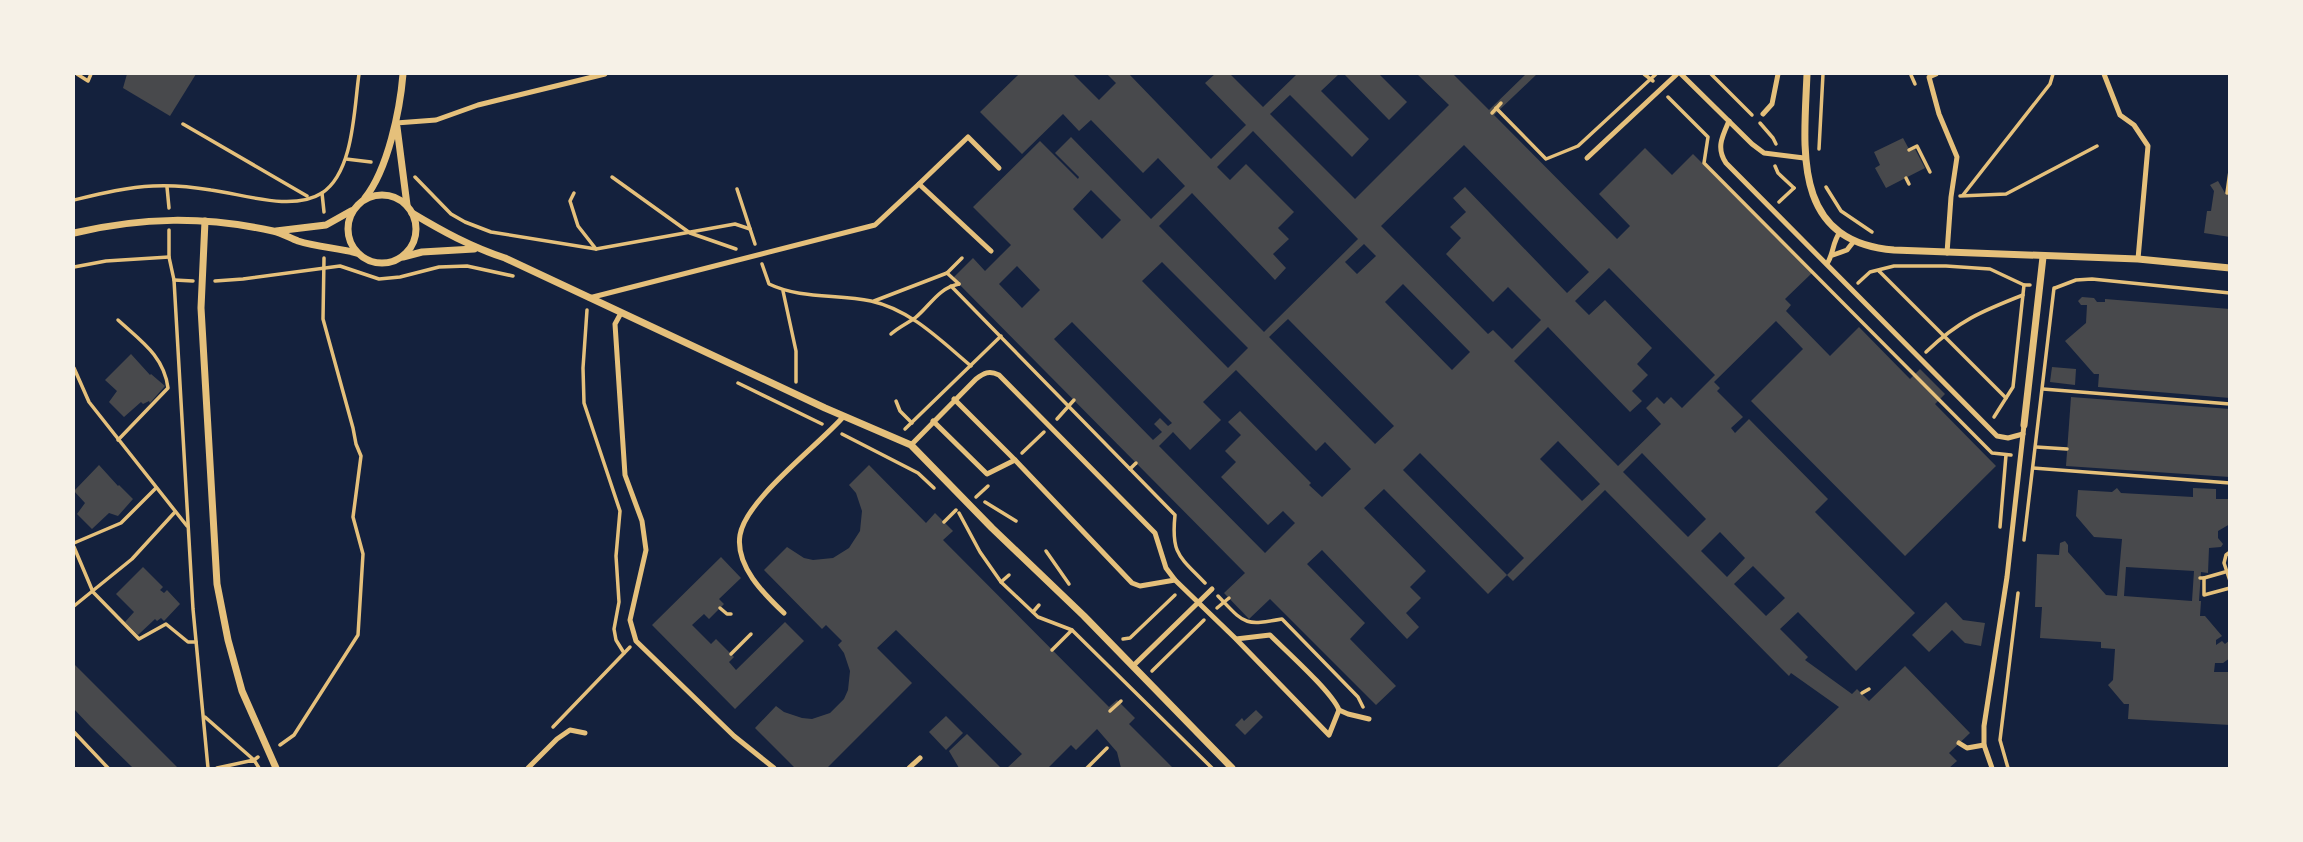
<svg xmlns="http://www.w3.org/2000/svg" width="2303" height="842" viewBox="0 0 2303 842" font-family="'Sofia Sans Condensed',sans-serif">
<rect width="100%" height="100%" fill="#14213d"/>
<g fill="#48494c" fill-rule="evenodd">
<polygon points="127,74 196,74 170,116 123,88"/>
<path d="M1019 74H1076L1074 75 1099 100 1116 83 1107 74H1129L1211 159 1246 125 1205 83 1215 74H1230L1263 107 1297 74H1339L1321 91 1369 139 1352 157 1290 95 1270 114 1355 199 1449 105 1417 74H1453L1489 110 1526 74H1537L1494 115 1617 239 1630 226 1599 194 1645 148 1672 175 1693 154 1812 273 1785 299 1791 305 1786 311 1830 356 1859 327 1910 379 1920 369 1945 394 1935 404 1996 466 1905 556 1751 401 1803 349 1776 321 1714 382 1720 388 1717 391 1743 417 1731 428 1735 433 1749 419 1828 499 1815 512 1915 613 1856 671 1798 612 1780 629 1808 657 1805 660 1852 694 1857 689 1869 701 1905 666 1970 733 1949 753 1957 761 1949 768H1776L1839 707 1791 673 1789 676 1605 490 1513 581 1507 575 1488 594 1384 489 1364 508 1426 571 1410 587 1421 598 1406 613 1419 627 1407 639 1322 550 1307 564 1365 623 1350 639 1396 686 1376 705 1270 599 1249 619 1224 593 1245 573 953 278 973 258 985 271 1011 245 973 207 1040 141 1078 179 1079 177 1055 153 1071 137 1151 219 1185 186 1158 158 1143 173 1091 120 1079 131 1063 114 1022 154 980 112ZM1253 131 1358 239 1264 332 1159 226 1192 193 1275 280 1286 268 1273 254 1289 239 1278 228 1294 212 1246 164 1230 180 1217 167ZM1464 145 1589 272 1567 293 1465 187 1453 198 1466 212 1450 227 1461 238 1446 254 1493 302 1508 287 1541 320 1512 349 1493 330 1488 334 1381 226ZM1091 190 1121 220 1102 239 1073 209ZM1364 244 1376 256 1357 274 1345 262ZM1162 262 1248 348 1228 368 1142 281ZM1017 266 1040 290 1022 308 999 284ZM1609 268 1715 375 1682 408 1671 397 1664 404 1657 397 1646 408 1661 424 1618 466 1514 361 1548 327 1630 412 1642 401 1632 391 1648 375 1637 364 1652 348 1605 300 1589 315 1575 301ZM1403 284 1470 352 1452 370 1385 302ZM1288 319 1394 426 1375 444 1269 337ZM1072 322 1172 423 1168 426 1160 418 1154 424 1162 432 1153 440 1054 339ZM1236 370 1316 451 1325 442 1351 469 1322 497 1309 485 1311 483 1240 411 1228 422 1241 435 1225 451 1236 462 1221 477 1268 525 1283 511 1295 523 1265 553 1159 446 1173 432 1190 450 1221 420 1203 402ZM1558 441 1600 484 1582 501 1540 459ZM1420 453 1524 558 1507 575 1403 470ZM1642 453 1706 519 1688 537 1623 472ZM1720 532 1745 558 1727 577 1701 551ZM1753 566 1785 598 1766 616 1734 584Z"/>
<polygon points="1344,74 1379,74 1407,102 1389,120"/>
<polygon points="1903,138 1910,151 1915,149 1925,168 1886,188 1875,168 1880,165 1874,152"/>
<polygon points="2218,181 2225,193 2230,194 2230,237 2204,233 2207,211 2211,211 2214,191 2210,185"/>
<polygon points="2082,297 2094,298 2097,302 2105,302 2105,299 2230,309 2230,398 2098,387 2099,374 2094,374 2065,341 2086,323 2087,305 2081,305 2078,301"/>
<polygon points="131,354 150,375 151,374 165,386 150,403 149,401 143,404 141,402 124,417 109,402 117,391 105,380"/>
<polygon points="2052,367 2076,369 2075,385 2050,382"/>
<polygon points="2071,397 2230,409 2230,477 2066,466"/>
<polygon points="99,465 118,486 119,485 133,499 118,516 109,513 92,529 77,514 85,503 74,491"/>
<polygon points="869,465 926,523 935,513 953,531 943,540 1109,707 1117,700 1135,718 1129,724 1173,768 1121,768 1117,752 1097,729 1076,750 1071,745 1048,768 1007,768 1022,754 896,630 877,648 912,683 827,768 795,768 755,728 776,706 784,712 802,718 812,719 830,713 844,699 848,690 850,671 844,653 838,645 842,641 826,625 822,629 764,570 787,547 804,558 813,560 833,558 849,548 860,531 862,511 856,493 849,485"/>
<path d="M2117 488 2121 493 2193 497V488L2216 489V499H2230V524L2218 531V538L2223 544 2221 547 2209 548 2208 573 2201 572 2199 601H2201L2200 616H2205L2222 636 2216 640V645L2222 641 2225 644 2230 640V658L2223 663H2215L2214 672H2228L2230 674V725L2128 719 2129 704H2124L2108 685 2113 680 2115 649 2101 648V642L2040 638 2042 607H2035L2037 554 2059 555 2060 543 2065 541 2068 545V552L2106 595 2117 596 2122 539 2094 537 2076 516 2078 490 2112 492ZM2126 567 2194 571 2192 601 2124 596Z"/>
<polygon points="721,557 741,578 719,599 724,604 709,619 704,614 692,625 711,644 716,639 734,657 729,662 736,670 785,622 804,641 735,709 652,625"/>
<polygon points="143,567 163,587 160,590 164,593 167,590 180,604 164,621 161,618 157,621 155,619 138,635 125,622 134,612 116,594"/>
<polygon points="1946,602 1963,620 1985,623 1981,646 1965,643 1952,630 1929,652 1912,635"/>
<polygon points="74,664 178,768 133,768 90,726 74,709"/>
<polygon points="1256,710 1263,717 1245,735 1235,725 1242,718 1244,721"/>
<polygon points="946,716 963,733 946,750 929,732"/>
<polygon points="967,734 1001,768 959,768 949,751"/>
</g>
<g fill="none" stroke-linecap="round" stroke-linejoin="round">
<g stroke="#e5c07b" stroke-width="3.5">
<polyline points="77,74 88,81 91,74"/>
<polyline points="1644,74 1653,81"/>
<polyline points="1711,74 1752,115"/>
<polyline points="1911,75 1915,84"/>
<polyline points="1668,97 1708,137 1704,163 1992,453 2011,455"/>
<polyline points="1496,108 1546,159 1578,146 1656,74"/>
<polyline points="1492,113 1501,103"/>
<polyline points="1760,123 1773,138 1776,144"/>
<polyline points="183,124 307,196"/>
<polyline points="1819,149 1823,74"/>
<polyline points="1909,150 1917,146 1930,172"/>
<polyline points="346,159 371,162"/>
<polyline points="1775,166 1778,173 1794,188"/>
<polyline points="415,177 451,214 465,222 491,232 596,249 735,224 750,229"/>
<polyline points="612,177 690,233 736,249"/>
<polyline points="1906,178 1909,184"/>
<polyline points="167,187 169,208"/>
<polyline points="1826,187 1841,211 1872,232"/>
<polyline points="737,189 755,244"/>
<polyline points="322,193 324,212"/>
<polyline points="574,193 570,201 578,226 596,249"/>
<polyline points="2227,193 2230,171"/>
<polyline points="1963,195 2050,84 2053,74"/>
<polyline points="1960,196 2006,194 2097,146"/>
<path d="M74 200C99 194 127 187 153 186 171 185 193 187 211 190 243 194 292 212 322 193 354 172 354 108 359 74"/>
<polyline points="1779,202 1794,188"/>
<polyline points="169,230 169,257 174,280 193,609 208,768"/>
<path d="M762 264 769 284C800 299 837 294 871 301 911 310 940 340 971 366"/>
<polyline points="74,267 106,261 169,257"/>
<polyline points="1879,271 2006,398"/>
<polyline points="174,280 193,281"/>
<polyline points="215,281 243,279 340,266 379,279 400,277 439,267 467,266 513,276"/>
<polyline points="1858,283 1870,272 1894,266 1946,266 1990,269 2024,285 2030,285"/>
<polyline points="959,284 947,273 962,258"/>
<path d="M951 286 1175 515C1171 554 1179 556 1205 583"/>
<polyline points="2055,288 2076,280 2092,279 2230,293"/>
<polyline points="783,291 796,351 796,382"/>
<polyline points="874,301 947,273"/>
<polyline points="587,310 583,368 584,403 620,511 616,556 619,602 614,629 616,640 624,653"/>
<path d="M891 334C899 327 906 324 915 318 930 306 938 288 959 284"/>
<path d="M1926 352C1958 321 1982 311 2023 295"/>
<polyline points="74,368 89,402 187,526"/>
<polyline points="738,383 822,424"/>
<polyline points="2043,389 2230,404"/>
<polyline points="896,401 900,411 912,423"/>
<polyline points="1994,417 2013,387 2024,285"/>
<polyline points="1057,419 1074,400"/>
<polyline points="905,429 1001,336"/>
<polyline points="842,434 918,473 934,488"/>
<path d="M118 440 168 388C164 356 141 341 118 320"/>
<polyline points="2036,447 2067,449"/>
<polyline points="1022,453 1044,432"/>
<polyline points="2033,468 2230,483"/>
<polyline points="1130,469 1136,463"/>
<polyline points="976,497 988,486"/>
<polyline points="985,502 1016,521"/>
<polyline points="959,513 980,552 1001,582 1038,617 1072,630 1212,768"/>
<polyline points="944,522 956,510"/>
<polyline points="2000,527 2006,455"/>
<polyline points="2024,540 2054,288"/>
<polyline points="74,543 121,523 156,488"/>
<polyline points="74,547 93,592 139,639 166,624 188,642 196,642"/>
<polyline points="1046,551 1069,584"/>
<polyline points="2230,552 2226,555 2224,563 2230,581"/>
<polyline points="2200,578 2204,578 2204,595 2230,588"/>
<polyline points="2204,578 2225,572"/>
<polyline points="1001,582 1009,575"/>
<path d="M1218 596C1245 624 1243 626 1282 619L1358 697 1363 707"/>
<polyline points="74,606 132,559 175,512"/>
<polyline points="720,608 727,614 731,614"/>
<polyline points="1217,608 1229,598"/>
<polyline points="1033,612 1039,605"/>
<polyline points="1123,639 1130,638 1175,595"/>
<polyline points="1052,650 1072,630"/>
<polyline points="731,654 751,634"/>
<polyline points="1152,671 1204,620"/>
<polyline points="1862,693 1869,689"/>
<polyline points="1110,711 1121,701"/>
<polyline points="205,717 254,760 258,757"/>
<polyline points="553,727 630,647"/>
<polyline points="74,732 108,768"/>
<polyline points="280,745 294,735 358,635 363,554 353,517 361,456 356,444 353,428 323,319 324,258"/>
<polyline points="217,768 254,760 259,768"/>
<polyline points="1087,768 1107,748"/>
<polyline points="2008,768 2000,740 2018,593"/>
</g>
<g stroke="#e5c07b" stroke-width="5">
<polyline points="1681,74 1752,144 1764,153 1804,158"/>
<polyline points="1936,74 1929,77 1939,114 1957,157 1951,197 1947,253"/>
<polyline points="2104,74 2120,115 2134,125 2148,146 2138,259"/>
<polyline points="1763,114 1772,104 1778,74"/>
<path d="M1729 121C1722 137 1716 148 1726 163L1997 436 2008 438 2023 434"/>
<polyline points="396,123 436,120 478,105 605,74"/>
<polyline points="1587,158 1677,74"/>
<polyline points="919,184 968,137 999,168"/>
<polyline points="1833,255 1847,250 1854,241"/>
<path d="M1827 264C1834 253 1832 243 1840 232"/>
<polyline points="589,298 875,225 919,184 991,251"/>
<polyline points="621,313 615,324 625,475 642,521 646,550 630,620 636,641 734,736 774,768"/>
<polyline points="954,399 1015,460 1132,583 1140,586 1175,580"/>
<polyline points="933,421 987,474 1015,460"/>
<path d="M911 445 976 379C984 373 989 370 999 375L1155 533 1166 568 1175 580 1236 639 1329 735 1339 710C1332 692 1286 651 1270 635L1236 639"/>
<path d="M784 613C764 594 735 566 740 535 746 499 819 445 844 416"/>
<polyline points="1133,666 1212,589"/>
<polyline points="1339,710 1348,714 1369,719"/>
<polyline points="1959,743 1967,748 1984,745"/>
<polyline points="528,768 557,739 570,730 585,733"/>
<polyline points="909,768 920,758"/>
<polyline points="1992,768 1984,745 1984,726 2007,577 2024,425"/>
</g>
<g stroke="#e5c07b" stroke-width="7">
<path d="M1807 74C1804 149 1791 242 1894 250L2138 259 2230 268"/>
<polyline points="397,127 407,205"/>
<circle cx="382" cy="229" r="34"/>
<path d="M365 198C388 169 400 110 403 74"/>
<path d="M412 213C442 231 471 247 505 258L825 408 911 445 992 528 1084 616 1232 768"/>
<polyline points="205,221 201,308 217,584 228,640 242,691 276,768"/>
<polyline points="276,231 326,225 351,211"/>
<path d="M74 233C142 217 204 216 273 231 282 233 290 238 298 241 317 247 338 248 357 253"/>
<polyline points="403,257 422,252 474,249"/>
<polyline points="2024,425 2043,257"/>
</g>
</g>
<rect width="2303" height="842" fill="none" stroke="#f6f1e7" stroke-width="150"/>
</svg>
